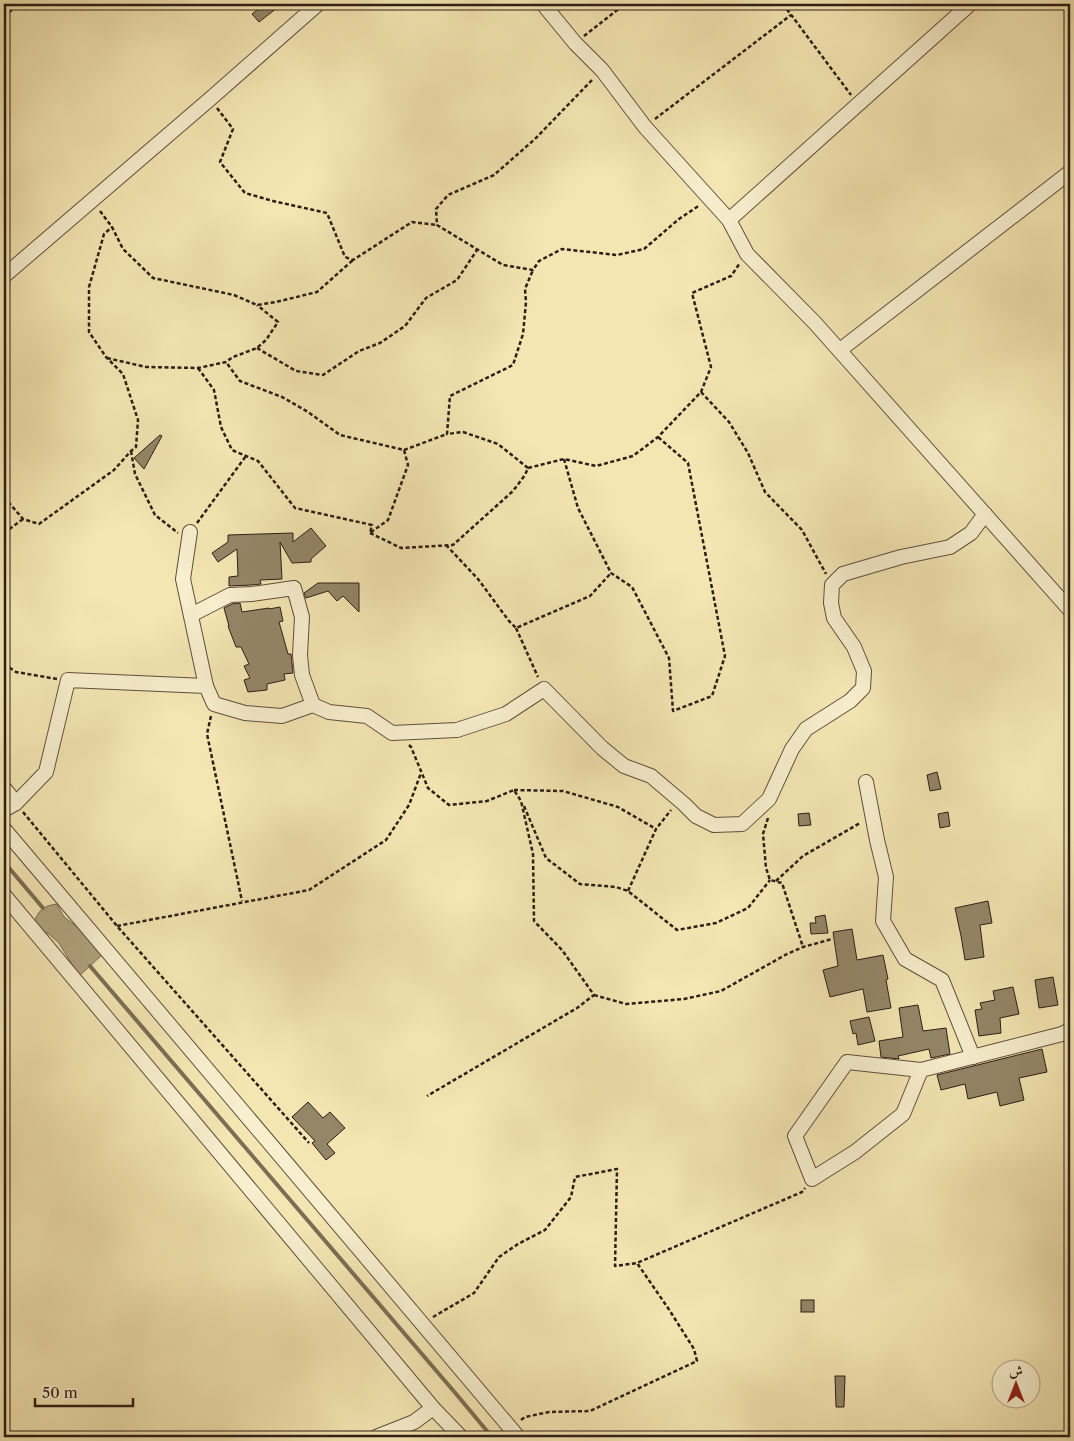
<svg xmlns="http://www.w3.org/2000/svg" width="1074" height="1441" viewBox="0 0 1074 1441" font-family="'Libre Caslon Text',Amiri,serif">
<rect width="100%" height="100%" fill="#f4e6b3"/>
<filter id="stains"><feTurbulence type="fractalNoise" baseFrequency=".004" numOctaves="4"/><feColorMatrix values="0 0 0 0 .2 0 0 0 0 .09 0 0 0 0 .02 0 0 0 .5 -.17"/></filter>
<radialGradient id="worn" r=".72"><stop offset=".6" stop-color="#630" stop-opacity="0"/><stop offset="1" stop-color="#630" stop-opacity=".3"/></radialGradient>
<path fill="#b1a27e" stroke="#7d6d54" d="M57 904 64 917 85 933 102 955 79 976 59 943 50 935 33 924C39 910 42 906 57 904Z"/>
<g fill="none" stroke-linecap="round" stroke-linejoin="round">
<g stroke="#7d6d54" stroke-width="4">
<polyline points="4,862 43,908"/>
<polyline points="90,966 457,1395 492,1437"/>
</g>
</g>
<g fill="#958668" stroke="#2e1d16">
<polygon points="265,4 282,4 259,22 252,14"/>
<polygon points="160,435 162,436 144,469 134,458"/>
<polygon points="311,528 326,546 311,559 311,562 292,563 280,542 282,579 260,580 261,584 251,585 229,586 229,577 238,576 237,549 218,562 212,553 228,542 228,535 293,533 293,542"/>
<polygon points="318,583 359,583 359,612 343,596 337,601 328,591 306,598 304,593"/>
<polygon points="240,603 242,612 269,608 269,609 280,607 283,621 279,622 288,654 291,654 293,673 284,674 285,680 267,684 267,690 248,692 244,680 250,678 244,666 249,664 241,647 236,647 228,626 229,626 224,608 232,604"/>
<polygon points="937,772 941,789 930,791 927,775"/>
<polygon points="948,812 950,826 940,828 938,814"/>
<polygon points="809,813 811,825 799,826 798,814"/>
<polygon points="988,901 992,923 980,925 984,957 965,960 961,936 955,908"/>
<polygon points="825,915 828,933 811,934 810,923 816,923 815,917"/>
<polygon points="852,929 857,960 883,955 888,979 886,980 891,1008 867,1012 863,989 830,997 823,970 838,966 833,932"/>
<polygon points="1053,977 1058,1005 1039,1008 1035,980"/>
<polygon points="1013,987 1019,1014 1000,1018 1001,1033 979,1036 975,1010 982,1009 980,1003 995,1000 993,991"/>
<polygon points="918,1005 923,1031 946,1028 950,1054 931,1058 929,1049 898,1056 899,1059 881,1057 879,1041 903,1037 899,1008"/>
<polygon points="869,1017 875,1041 858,1045 856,1033 853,1034 850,1021"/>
<polygon points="1042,1049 1047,1072 1019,1078 1024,1100 1000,1106 997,1092 968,1099 965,1084 941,1090 937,1075"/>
<polygon points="308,1102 323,1118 330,1112 345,1128 327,1144 335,1153 326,1160 312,1143 315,1141 292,1117"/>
<rect x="801" y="1300" width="13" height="12"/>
<polygon points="835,1376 845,1376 844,1407 836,1407"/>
</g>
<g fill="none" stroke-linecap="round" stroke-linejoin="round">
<g stroke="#604f3d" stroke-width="16">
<g id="street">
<polyline points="543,4 575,43 602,70 645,127 729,220 747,254 815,323 1070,610"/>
<polyline points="729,220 970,4"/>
<polyline points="4,276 210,99 318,4"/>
<polyline points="840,350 1070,172"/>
<polyline points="190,532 183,579 206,686"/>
<polyline points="191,615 230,595 252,594 294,588 302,617 300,655 302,675 313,705"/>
<polyline points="866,782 877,840 886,877 883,921 905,959 942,980 973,1057"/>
<polyline points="4,788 16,803"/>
<polyline points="4,810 16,803 46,772 68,680 206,686 214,704 245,713 282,716 313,705 329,712 367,716 392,733 457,730 506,714 544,689 602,748 624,766 651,776 684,804 696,816 714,825 742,824 769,799 792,749 806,729 850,701 863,688 864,671 854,647 834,618 831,603 832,585 843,574 901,557 950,547 971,533 985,514"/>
<polyline points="4,829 518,1437"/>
<polyline points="4,895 433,1408 461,1437"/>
<polyline points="921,1070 903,1114 855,1152 812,1179 795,1136 847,1062 921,1070 1062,1034 1070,1030"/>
<polyline points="376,1437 414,1422 433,1408"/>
</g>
</g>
<g stroke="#2e1d16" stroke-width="2.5" stroke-dasharray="4 2.5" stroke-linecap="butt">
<polyline points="783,4 851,95"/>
<polyline points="4,17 18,4"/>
<polyline points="584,36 625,4"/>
<polyline points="592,80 535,139 494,175 448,195 436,209 437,225 503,265 533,270 539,261 562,249 617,255 644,249 679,219 700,205"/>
<polyline points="217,108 233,129 220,162 245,193 273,201 327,213 345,257 353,260 412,222 437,225"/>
<polyline points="655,119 791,15"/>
<polyline points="100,211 112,227 123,249 153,278 234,295 257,305 276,302 317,292 353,260"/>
<polyline points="257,348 296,371 323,375 359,351 380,343 405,326 426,298 457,280 477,250"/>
<polyline points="107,358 146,367 198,368 226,362 233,357 257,348 266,340 278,322 257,305"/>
<polyline points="198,368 214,390 221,427 232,450 258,461 295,508 372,525 370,533 388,520 408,465 404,450 340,435 308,412 282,397 240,381 226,362"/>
<polyline points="701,392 729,422 748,453 765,492 802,530 826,574"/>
<polyline points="404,450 447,434"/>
<polyline points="131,451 135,474 155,515 178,533"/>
<polyline points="564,459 578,508 611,573 632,587 669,658 673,711 712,696 725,656 688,463 658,437"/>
<polyline points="528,468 498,444 463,432 447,434 450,396 513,365 523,334 526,302 525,289 533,270"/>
<polyline points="4,497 23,519 39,524 114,470 131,451 136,447 138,420 123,374 106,357 89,332 89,287 104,234 112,227"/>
<polyline points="197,523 246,456"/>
<polyline points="4,533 23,519"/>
<polyline points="370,533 401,548 453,545 513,491 525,475 528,468 564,459 596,466 633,456 658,437 701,392 711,367 692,293 731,276 740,263"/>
<polyline points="446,545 478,579 509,621 516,628 590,596 611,573"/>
<polyline points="516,628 538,677"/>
<polyline points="4,664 16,672 57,679"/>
<polyline points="211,716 207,734 242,901"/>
<polyline points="409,745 411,747 428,788 449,805 487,801 514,790 521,801 533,854 534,921 562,950 594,995 577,1008 427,1096"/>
<polyline points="514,790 563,791 618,807 656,829"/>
<polyline points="524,806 546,858 580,884 616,887 628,891 677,930 716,923 748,908 770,880"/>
<polyline points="23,812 117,926 309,1143"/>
<polyline points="768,818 763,834 766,868 770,880 782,883 803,947"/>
<polyline points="776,881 803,856 860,823"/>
<polyline points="628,891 656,829 671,810"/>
<polyline points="117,926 309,890 386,840 409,805 421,773"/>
<polyline points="594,995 626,1004 684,999 721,991 787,954 803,947 832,939"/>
<polyline points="433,1317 474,1293 499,1257 518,1244 545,1230 571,1197 575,1177 617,1169 615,1266 637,1263 802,1192 805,1188"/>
<polyline points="521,1420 525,1417 549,1412 590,1411 697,1361 694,1349 668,1308 637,1263"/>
</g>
<use href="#street" stroke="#f8efce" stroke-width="14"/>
</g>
<rect width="1074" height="1441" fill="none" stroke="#f4e6b3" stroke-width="20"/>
<rect x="5" y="5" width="1064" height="1431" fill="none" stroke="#2e1d16" stroke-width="2.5"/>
<rect x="10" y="10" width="1054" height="1421" fill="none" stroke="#2e1d16"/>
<g transform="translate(1016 1384)"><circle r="24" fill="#f8efce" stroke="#a79b84"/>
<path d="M0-4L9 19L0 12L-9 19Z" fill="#8f2418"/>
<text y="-8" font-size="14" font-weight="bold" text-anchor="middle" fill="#2e1d16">ش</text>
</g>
<path d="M35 1398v8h98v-8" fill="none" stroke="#2e1d16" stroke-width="2.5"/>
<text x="42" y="1398" font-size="15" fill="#2e1d16" stroke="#f8efce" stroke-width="4" paint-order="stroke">50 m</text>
<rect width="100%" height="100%" filter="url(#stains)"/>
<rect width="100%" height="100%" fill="url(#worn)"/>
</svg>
